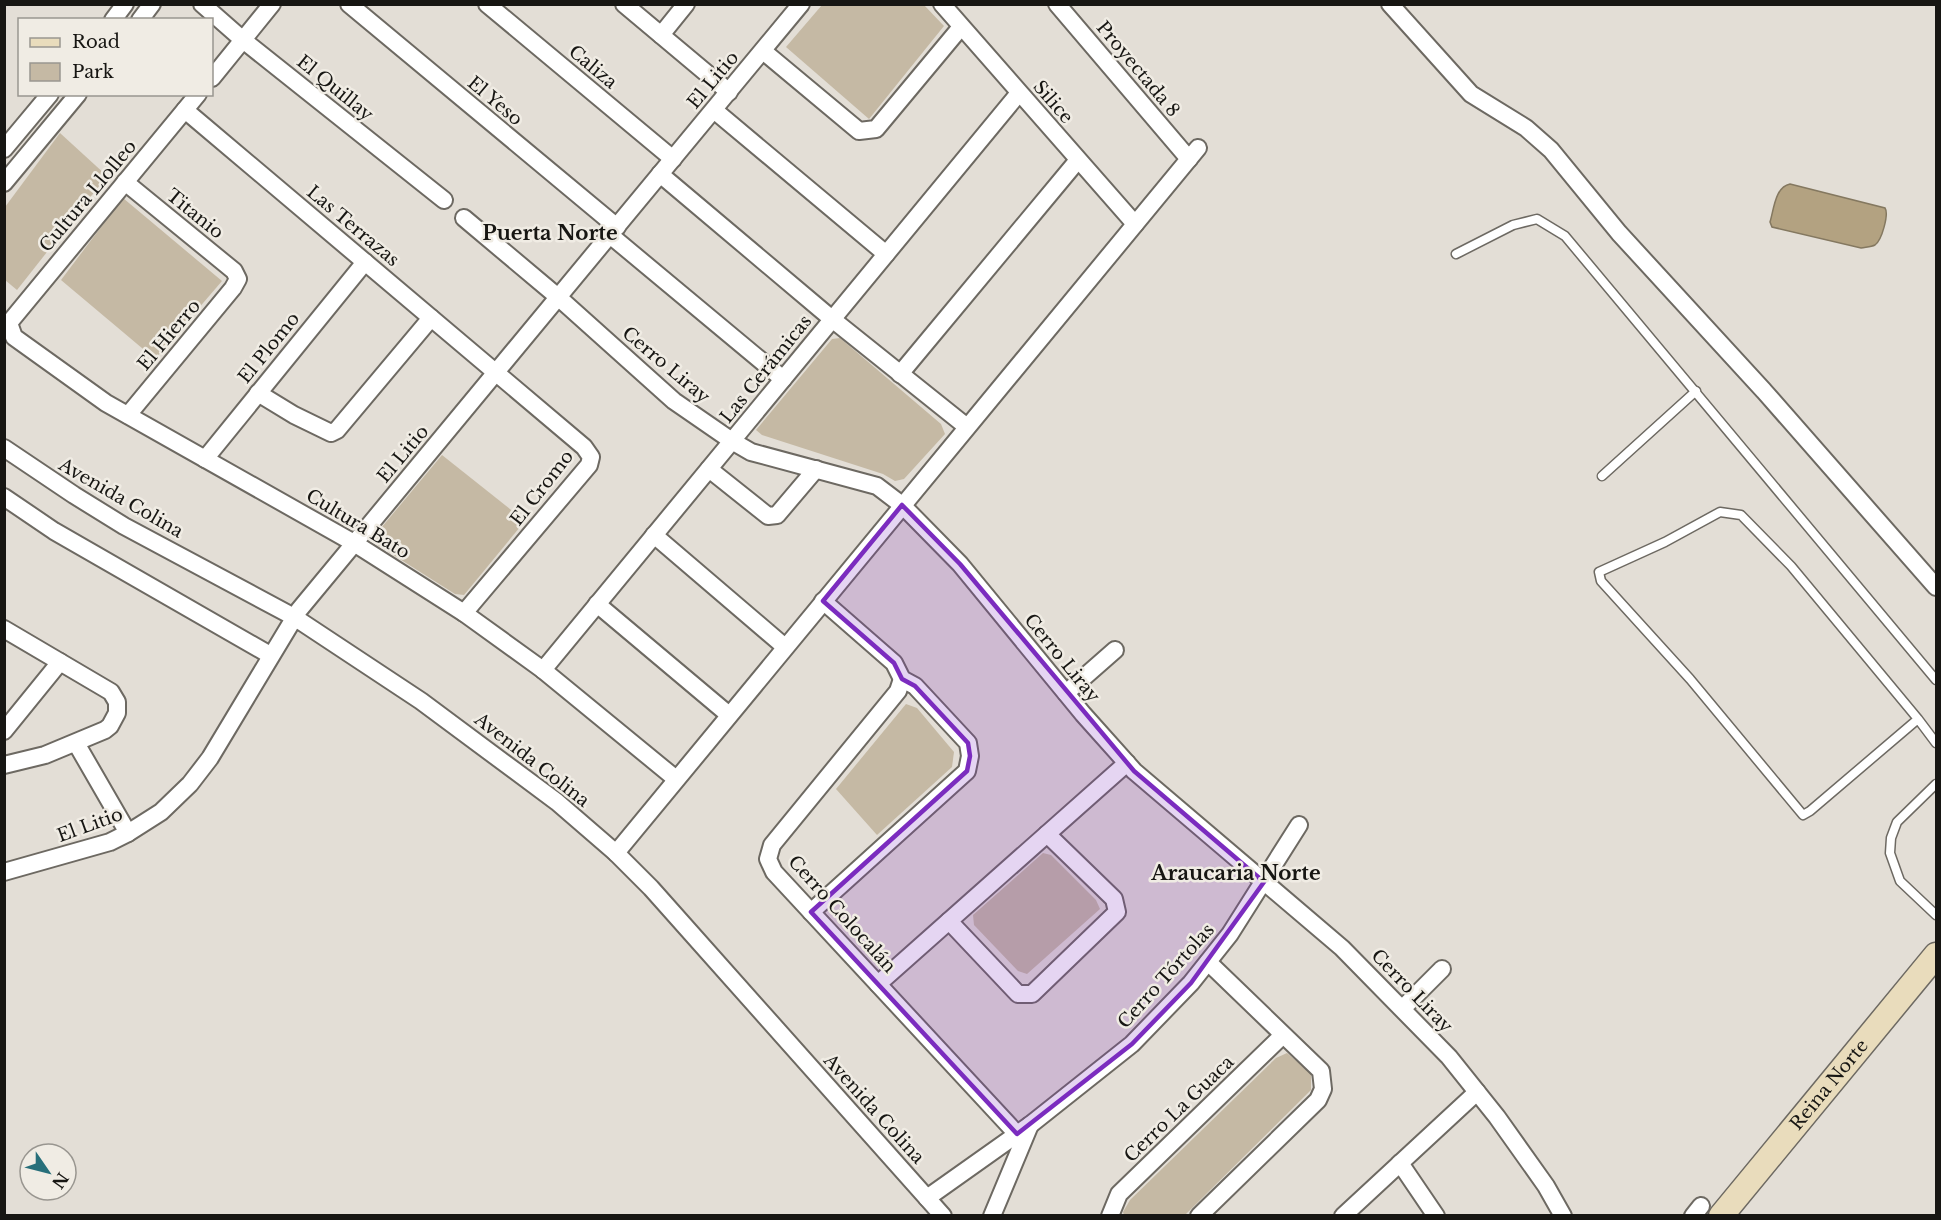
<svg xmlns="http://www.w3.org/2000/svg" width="1941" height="1220" viewBox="0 0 1941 1220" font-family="'Libre Baskerville',serif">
<rect width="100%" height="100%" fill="#e3ded6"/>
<g fill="#c5b9a4">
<polygon points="822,5 924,5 944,26 869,119 786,47"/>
<polygon points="60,133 107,176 17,290 5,280 5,207"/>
<polygon points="123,198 222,281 155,359 61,280"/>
<polygon points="840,338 941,424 945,434 904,479 895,481 883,474 762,435 756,430 832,339"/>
<polygon points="442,455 525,521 464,595 455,594 376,544 376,534"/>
<polygon points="906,704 917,708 954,752 952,767 877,835 836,789"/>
<polygon points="1043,853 1051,855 1096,900 1100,909 1027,974 1018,971 974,925 973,915"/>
<polygon points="1287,1053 1311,1073 1311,1090 1185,1215 1124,1215 1123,1212 1130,1200 1276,1058"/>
</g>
<path fill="#b3a281" stroke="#847860" stroke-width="1.5" d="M1790 184 1885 208C1889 214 1882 240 1875 245 1871 247 1865 247 1861 248L1772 227 1770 222C1774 209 1775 187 1790 184Z"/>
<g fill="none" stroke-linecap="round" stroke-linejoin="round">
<g stroke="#6d6962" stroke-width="11">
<g id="lane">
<polyline points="1456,254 1513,225 1537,219 1565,236 1936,680"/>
<polyline points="1602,476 1696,391"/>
<polyline points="1918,719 1810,811 1803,815 1690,679 1601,581 1599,572 1665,542 1720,512 1741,515 1791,566 1918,719 1936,743"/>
<polyline points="1936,784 1897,822 1891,838 1890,853 1900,881 1936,915"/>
</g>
</g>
<g stroke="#6d6962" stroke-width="20">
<g id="street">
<polyline points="202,4 243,40 444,200"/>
<polyline points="349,4 617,227"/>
<polyline points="487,4 673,159"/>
<polyline points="624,4 729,92"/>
<polyline points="942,4 1135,224"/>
<polyline points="1057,4 1189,159"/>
<polyline points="1390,4 1471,94 1526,128 1551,150 1619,233 1764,391 1936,587"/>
<polyline points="113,20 125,4"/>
<polyline points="140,20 152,4"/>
<polyline points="661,35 686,4"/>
<polyline points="763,51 859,131 876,129 961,27"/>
<polyline points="212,78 272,4"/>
<polyline points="198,94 9,323 14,337 106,403 354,543 464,613 543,670 676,779"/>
<polyline points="185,110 584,447 591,457 589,465 464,613"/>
<polyline points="714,110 886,254"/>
<polyline points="4,149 50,94"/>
<polyline points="660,174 832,319 967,427"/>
<polyline points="125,182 234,271 238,279 233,288 128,415"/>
<polyline points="4,183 78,94"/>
<polyline points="464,218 558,297 674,401 732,441 751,452 877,486 902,505 960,564 1083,714 1134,771 1342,948 1449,1057 1497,1117 1546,1186 1563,1216"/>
<polyline points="610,235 783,379"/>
<polyline points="900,374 1078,160"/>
<polyline points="258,393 294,415 331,433 337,430 431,318"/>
<polyline points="4,448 74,495 124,526 294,617 421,701 557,802 616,853 651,888 943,1216"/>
<polyline points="205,459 365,262"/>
<polyline points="709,469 768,516 777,515 816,469"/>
<polyline points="4,497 54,531 270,655"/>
<polyline points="654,535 785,647"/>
<polyline points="597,604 729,715"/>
<polyline points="4,629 111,692 117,702 117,713 110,726 105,730 45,755 4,765"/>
<polyline points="543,670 1019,93"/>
<polyline points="902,679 898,691 772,845 768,859 774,872 1017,1134"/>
<polyline points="1066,693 1115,650"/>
<polyline points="4,731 60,662"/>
<polyline points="76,743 128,833"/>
<polyline points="616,853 1198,148"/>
<polyline points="4,872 110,842 128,833 161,812 190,784 210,758 299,610 801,4"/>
<polyline points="811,912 967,771 970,756 968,743 915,686 902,679 894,663 823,601"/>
<polyline points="949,921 1018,994 1032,994 1117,912 1114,899 1047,834"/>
<polyline points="878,984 1127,763"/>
<polyline points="1403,1008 1442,969"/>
<polyline points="1400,1163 1436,1216"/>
<polyline points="927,1198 1030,1125 1132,1044 1191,983 1230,934 1299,825"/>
<polyline points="992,1216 1030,1125"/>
<polyline points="1110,1216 1119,1194 1283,1035"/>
<polyline points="1199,1216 1318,1100 1323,1089 1321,1071 1208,962"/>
<polyline points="1343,1216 1477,1092"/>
<polyline points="1693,1216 1701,1206"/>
</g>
</g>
<g stroke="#6d6962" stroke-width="27">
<g id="secondary">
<path id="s1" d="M1721 1216 1936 955"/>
</g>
</g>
<use href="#lane" stroke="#fff" stroke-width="8"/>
<use href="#street" stroke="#fff" stroke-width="16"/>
<use href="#secondary" stroke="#e9dcbc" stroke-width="24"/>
</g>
<path fill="#7b2cbf" fill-opacity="0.2" stroke="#7b2cbf" stroke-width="4.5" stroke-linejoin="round" d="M902 505 960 564 1134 771 1264 882 1191 983 1132 1044 1017 1134 811 912 967 771 970 756 968 743 915 686 902 679 894 663 823 601Z"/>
<g text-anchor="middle" stroke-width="5" stroke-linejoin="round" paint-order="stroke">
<g font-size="18" fill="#171613" stroke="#f0ece4">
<text transform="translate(593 67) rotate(40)" y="6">Caliza</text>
<text transform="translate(1138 69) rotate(50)" y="6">Proyectada 8</text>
<text transform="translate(713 80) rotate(-50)" y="6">El Litio</text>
<text transform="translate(335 88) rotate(39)" y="6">El Quillay</text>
<text transform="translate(495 101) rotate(40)" y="6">El Yeso</text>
<text transform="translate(1053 102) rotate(49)" y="6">Silice</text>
<text transform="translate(88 196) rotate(-50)" y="6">Cultura Llolleo</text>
<text transform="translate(195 214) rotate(39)" y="6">Titanio</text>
<text transform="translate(353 226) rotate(40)" y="6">Las Terrazas</text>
<text transform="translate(169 335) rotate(-50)" y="6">El Hierro</text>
<text transform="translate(269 348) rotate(-51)" y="6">El Plomo</text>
<text transform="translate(666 365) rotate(40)" y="6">Cerro Liray</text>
<text transform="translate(766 369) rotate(-51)" y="6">Las Cerámicas</text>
<text transform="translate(403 454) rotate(-50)" y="6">El Litio</text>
<text transform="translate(542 488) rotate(-52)" y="6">El Cromo</text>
<text transform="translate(121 498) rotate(30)" y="6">Avenida Colina</text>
<text transform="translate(358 524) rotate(31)" y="6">Cultura Bato</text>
<text transform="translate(1062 658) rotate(51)" y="6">Cerro Liray</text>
<text transform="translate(532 760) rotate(38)" y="6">Avenida Colina</text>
<text transform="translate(90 825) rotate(-20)" y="6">El Litio</text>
<text transform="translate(842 914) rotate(48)" y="6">Cerro Colocalán</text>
<text transform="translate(1166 976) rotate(-48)" y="6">Cerro Tórtolas</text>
<text transform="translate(1412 991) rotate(46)" y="6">Cerro Liray</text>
<text dy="6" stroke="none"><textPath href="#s1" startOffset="170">Reina Norte</textPath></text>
<text transform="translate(874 1109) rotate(48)" y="6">Avenida Colina</text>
<text transform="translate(1179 1109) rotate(-44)" y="6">Cerro La Guaca</text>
</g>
<g font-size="20" font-weight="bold" fill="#171613" stroke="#f0ece4">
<text x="550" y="240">Puerta Norte</text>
<text x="1236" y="880">Araucaria Norte</text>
</g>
</g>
<rect width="1941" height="1220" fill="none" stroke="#171613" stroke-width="12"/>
<rect x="18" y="18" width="195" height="78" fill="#f0ece4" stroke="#999690" stroke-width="1.5"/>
<rect x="30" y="38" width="30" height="9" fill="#e9dcbc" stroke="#999690" stroke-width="1.5"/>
<text x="72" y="48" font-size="18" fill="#171613">Road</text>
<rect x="30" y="63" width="30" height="18" fill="#c5b9a4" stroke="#999690" stroke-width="1.5"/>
<text x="72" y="78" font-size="18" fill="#171613">Park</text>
<g transform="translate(48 1172) rotate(125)"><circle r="28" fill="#f0ece4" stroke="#999690" stroke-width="1.5"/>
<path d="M0-4.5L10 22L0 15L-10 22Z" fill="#276f7a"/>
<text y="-9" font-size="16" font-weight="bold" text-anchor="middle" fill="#171613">N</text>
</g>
</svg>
